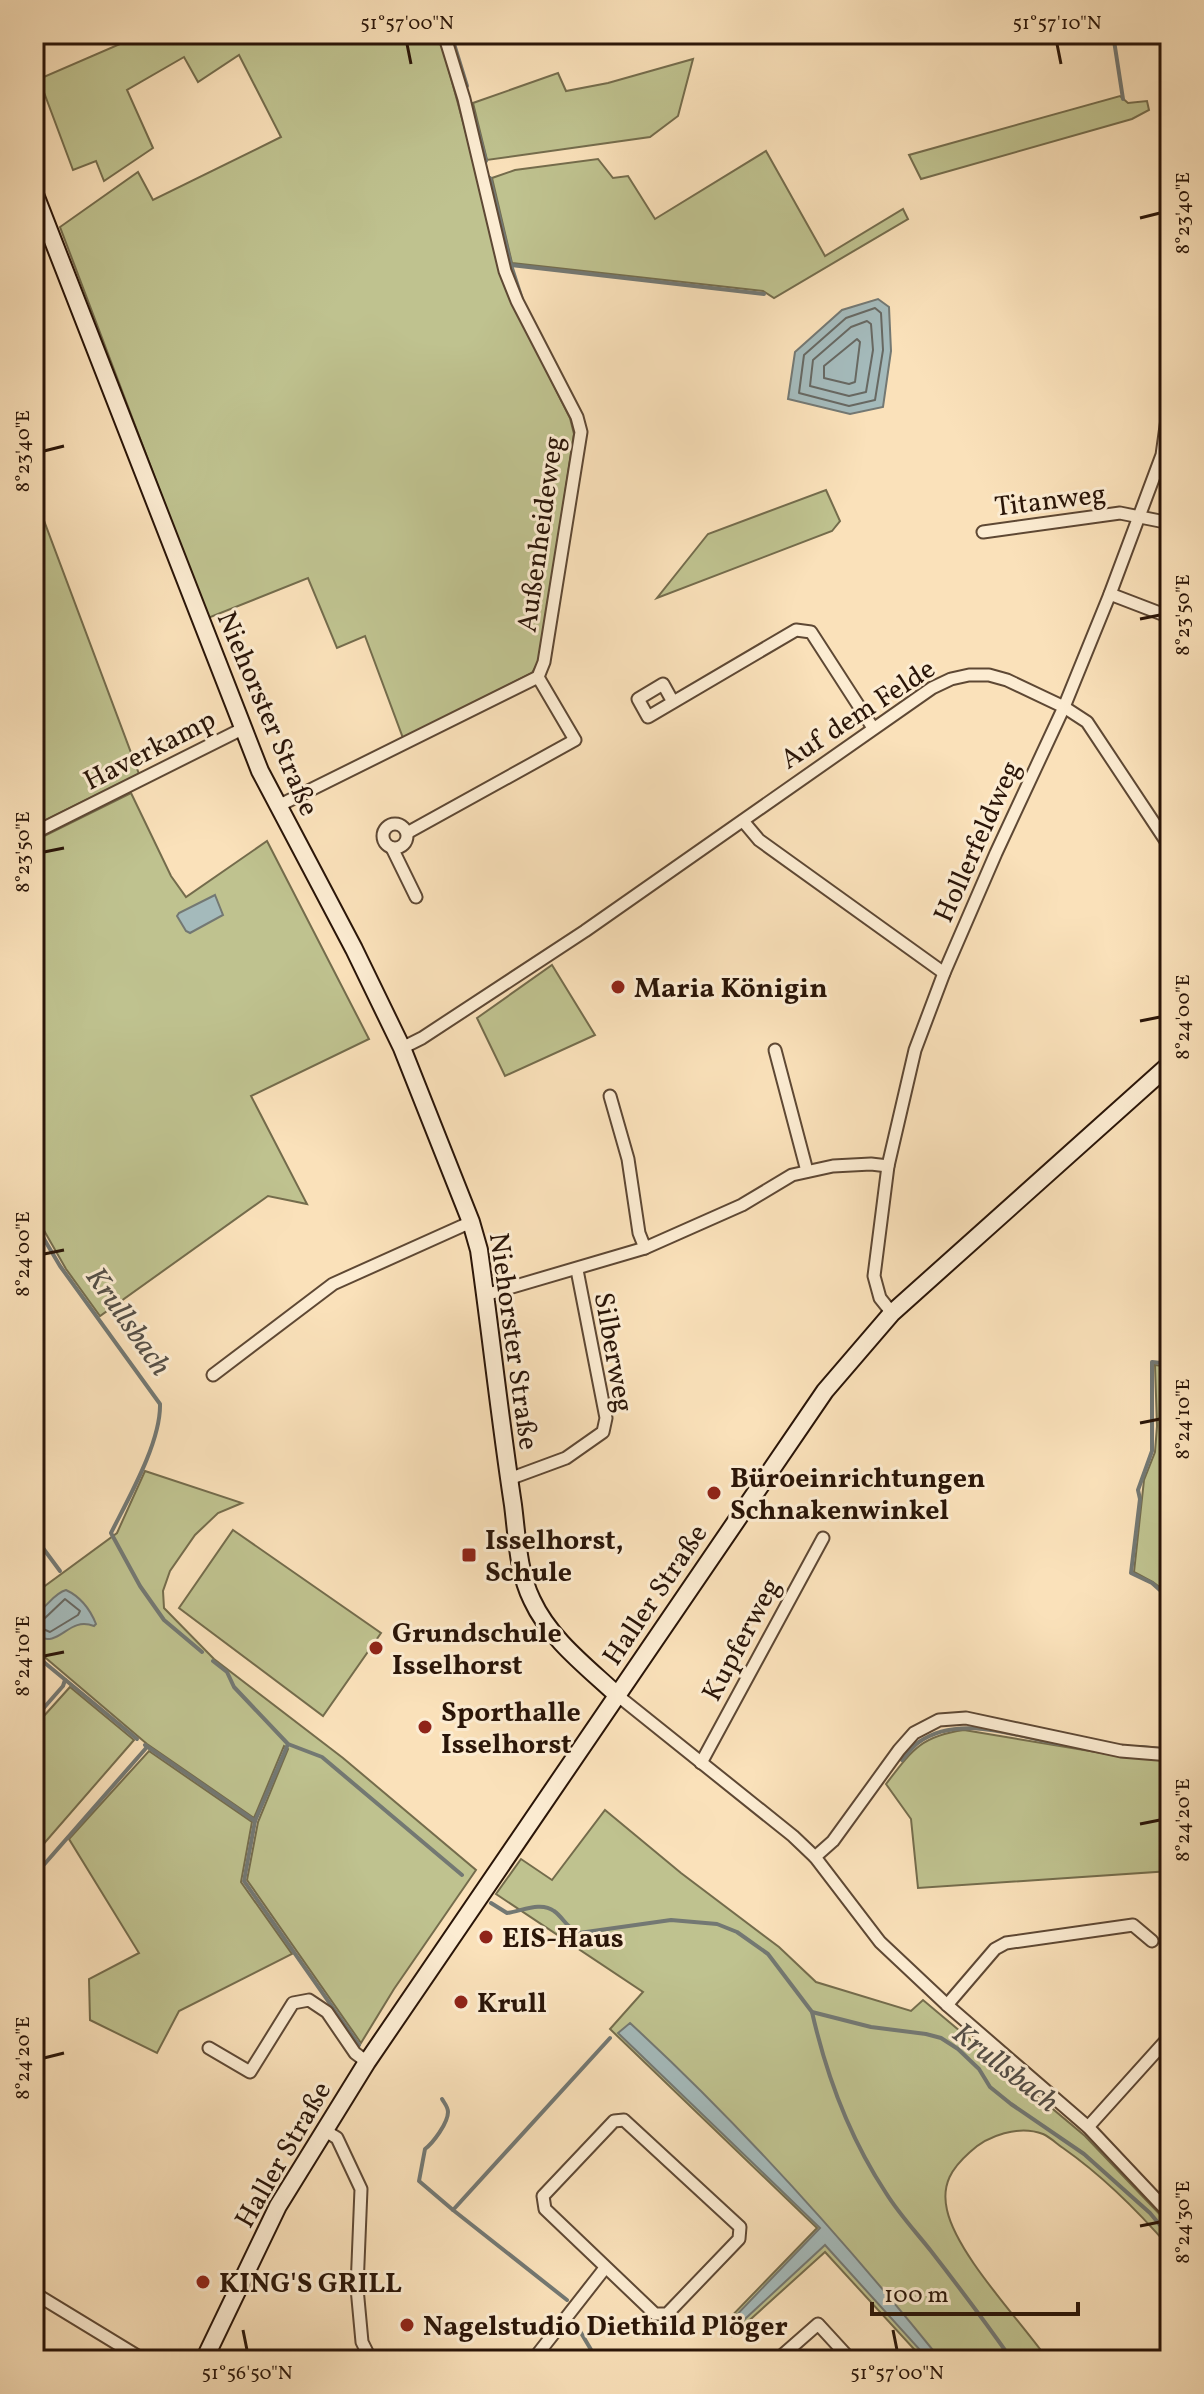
<svg xmlns="http://www.w3.org/2000/svg" width="1204" height="2394" viewBox="0 0 1204 2394" font-family="Vollkorn,serif">
<rect width="100%" height="100%" fill="#fae1ba"/>
<filter id="stains"><feTurbulence type="fractalNoise" baseFrequency=".0025" numOctaves="4"/><feColorMatrix values="0 0 0 0 .2 0 0 0 0 .09 0 0 0 0 .02 0 0 0 .5 -.17"/></filter>
<radialGradient id="worn" r=".72"><stop offset=".6" stop-color="#630" stop-opacity="0"/><stop offset="1" stop-color="#630" stop-opacity=".3"/></radialGradient>
<g fill="#bfc28f" stroke="#746c4c" stroke-width="2">
<polygon points="143,34 439,34 512,302 570,418 574,434 540,659 532,673 403,738 365,636 337,648 308,578 208,618 60,227 138,172 153,200 281,137 239,55 198,82 184,57 127,90 153,148 104,181 96,161 73,170 39,79"/>
<polygon points="693,59 678,116 650,137 487,160 473,103 558,73 566,91 608,83"/>
<polygon points="1120,96 1128,103 1147,101 1149,110 1132,119 921,179 909,155"/>
<polygon points="766,151 825,256 903,209 908,219 774,298 763,291 512,263 492,178 515,170 598,159 613,178 628,176 655,219"/>
<polygon points="826,490 840,521 832,531 657,598 708,534"/>
<polygon points="34,494 139,774 34,826"/>
<polygon points="131,793 171,876 186,897 267,841 369,1039 251,1096 307,1204 268,1196 100,1316 66,1269 34,1213 34,841"/>
<polygon points="552,965 595,1035 505,1076 477,1018"/>
<polygon points="1155,1365 1170,1367 1170,1595 1153,1582 1134,1572 1144,1480 1155,1452 1157,1426"/>
<polygon points="145,1471 242,1503 218,1513 195,1535 170,1571 163,1591 164,1608 214,1659 343,1758 476,1870 394,1989 361,2043 247,1880 258,1822 288,1749 284,1746 254,1818 147,1744 34,1648 34,1594 117,1533"/>
<polygon points="233,1530 381,1633 323,1716 179,1608"/>
<polygon points="70,1687 134,1740 34,1855 34,1727"/>
<path d="M964 1730 1120 1756 1170 1761V1871L918 1888 911 1819 886 1784C912 1750 921 1736 964 1730Z"/>
<polygon points="149,1751 252,1822 241,1882 292,1954 179,2011 157,2053 90,2020 89,1979 139,1953 69,1839"/>
<path d="M605 1810 681 1873 779 1947 816 1982 911 2011 923 2000 1085 2136 1170 2225V2248C1138 2211 1103 2176 1063 2148 1057 2144 1050 2137 1043 2134 1019 2125 988 2135 970 2152 952 2168 941 2184 947 2210 957 2255 1020 2320 1048 2360H924L825 2252 732 2336 722 2326 817 2228 610 2029 643 1992 496 1894 521 1859 552 1880Z"/>
</g>
<g fill="#a4babb" stroke="#737873" stroke-width="2">
<polygon points="878,299 889,307 891,351 883,407 850,414 788,399 795,352 842,310"/>
<polygon points="215,895 223,915 190,933 186,931 177,916 179,913"/>
<path d="M66 1590C81 1597 90 1609 96 1624L94 1626C67 1616 61 1649 36 1636L34 1614C47 1609 52 1594 66 1590Z"/>
<path d="M630 2023C743 2127 845 2241 941 2360H929L825 2245 732 2331 727 2325 820 2228 618 2033Z"/>
</g>
<g fill="none" stroke-linecap="round" stroke-linejoin="round">
<g stroke="#676862" stroke-width="2">
<polygon points="875,308 881,313 883,350 875,400 849,406 799,393 804,355 846,318"/>
<polygon points="867,321 871,324 873,350 866,392 849,396 810,386 813,360 851,327"/>
<polygon points="857,339 860,342 855,382 849,384 824,378 824,366"/>
<polyline points="34,1621 36,1623 45,1618 65,1599 80,1611 78,1615 50,1632 36,1626 34,1628"/>
</g>
<g stroke="#737873" stroke-width="4">
<polyline points="451,34 467,86"/>
<polyline points="1113,34 1123,99"/>
<polyline points="472,108 486,161"/>
<polyline points="490,178 511,265 522,299"/>
<polyline points="511,265 764,294"/>
<path d="M34 1222 60 1266 160 1404C161 1442 128 1499 111 1533L140 1586 164 1620 202 1652"/>
<polyline points="1170,1364 1152,1362 1152,1451 1138,1490 1140,1499 1131,1573 1152,1583 1170,1599"/>
<polyline points="34,1536 60,1571"/>
<polyline points="34,1654 137,1739"/>
<polyline points="213,1661 227,1672 234,1687 288,1744 322,1757 462,1875"/>
<polyline points="34,1719 63,1686 65,1680"/>
<polyline points="288,1744 255,1821 244,1881 359,2045"/>
<polyline points="145,1745 255,1821"/>
<polyline points="1141,1747 1160,1749"/>
<path d="M902 1760C907 1754 913 1746 919 1742 959 1714 1016 1736 1059 1744"/>
<polyline points="34,1876 147,1747"/>
<path d="M491 1903 507 1913C522 1911 541 1901 554 1911 564 1918 566 1928 579 1933L671 1920 717 1924 737 1932 768 1954 812 2012 871 2027 926 2034 941 2038 958 2049 979 2069 990 2087 1011 2104 1084 2154 1150 2213 1170 2237"/>
<path d="M812 2012C827 2078 849 2137 886 2193 899 2214 916 2232 931 2251 959 2287 986 2323 1012 2360"/>
<path d="M442 2099C445 2104 448 2107 448 2112 448 2123 433 2143 425 2149L419 2181 453 2210"/>
<polyline points="567,2300 453,2210 610,2038"/>
<polyline points="574,2321 593,2353 600,2360"/>
</g>
<g stroke="#5e4834" stroke-width="15">
<g id="street">
<polyline points="1170,182 1170,306"/>
<polyline points="983,532 1120,513 1170,523"/>
<polyline points="1110,594 1170,617"/>
<polyline points="673,702 663,684 638,699 648,717 796,630 811,632 873,728"/>
<polyline points="278,806 538,677 544,662 581,432 577,417 517,301 505,271 464,99 444,34"/>
<polyline points="743,821 759,840 944,973"/>
<circle cx="395" cy="836" r="12"/>
<polyline points="34,833 242,729"/>
<polyline points="407,833 575,740 538,677"/>
<polyline points="392,848 416,897"/>
<polyline points="402,1048 422,1038 585,931 932,688 951,679 969,675 989,675 1007,680 1064,707 1087,722 1170,847"/>
<polyline points="775,1050 807,1171"/>
<polyline points="610,1096 628,1159 639,1233 645,1248"/>
<polyline points="485,1295 645,1248 742,1205 792,1175 833,1166 871,1164 888,1166"/>
<polyline points="892,1313 880,1298 874,1276 888,1166 915,1050 944,973 996,853 1064,707 1110,594 1162,455 1170,397"/>
<polyline points="213,1375 333,1284 471,1222"/>
<polyline points="509,1479 566,1458 603,1432 606,1418 577,1270"/>
<polyline points="617,1695 793,1836 815,1857 880,1942 947,2005 1088,2127 1170,2214"/>
<polyline points="701,1763 823,1538"/>
<polyline points="815,1857 833,1841 899,1750 914,1733 939,1720 966,1718 1121,1751 1170,1755"/>
<polyline points="947,2005 995,1949 1006,1943 1133,1925 1152,1941"/>
<polyline points="209,2048 250,2072 293,2003 309,2000 327,2012 355,2053 367,2062"/>
<polygon points="624,2120 740,2227 739,2239 667,2314 655,2314 545,2209 543,2196 614,2121"/>
<polyline points="1088,2127 1170,2036"/>
<polyline points="324,2130 337,2138 361,2189 357,2288 362,2342 371,2360"/>
<polyline points="34,2293 144,2360"/>
<polyline points="533,2360 605,2268"/>
<polyline points="777,2360 818,2324 851,2360"/>
</g>
</g>
<g stroke="#2a1508" stroke-width="20">
<g id="secondary">
<path d="M34 192 260 771 354 949 402 1048 471 1222 479 1250C491 1335 500 1420 513 1505 517 1536 518 1572 532 1600 550 1639 586 1666 617 1695"/>
<polyline points="204,2360 278,2206 367,2062 825,1391 892,1313 1170,1064"/>
</g>
</g>
<use href="#street" stroke="#fcecd2" stroke-width="11"/>
<use href="#secondary" stroke="#fcecd2" stroke-width="16"/>
</g>
<path fill="none" stroke="#2a1508" stroke-width="3" d="M407 44 411 64M1057 44 1061 64M1140 218 1160 213M44 451 64 446M1140 619 1160 615M44 852 64 848M1140 1021 1160 1017M44 1254 64 1250M1140 1423 1160 1419M44 1656 64 1652M1140 1824 1160 1820M44 2058 64 2053M1140 2226 1160 2222M243 2330 247 2350M893 2330 897 2350"/>
<g fill="#8f2418" stroke="#fcecd2" stroke-width="3">
<circle cx="618" cy="987" r="8"/>
<circle cx="714" cy="1493" r="8"/>
<rect x="461" y="1547" width="16" height="16" rx="4"/>
<circle cx="376" cy="1648" r="8"/>
<circle cx="425" cy="1727" r="8"/>
<circle cx="486" cy="1937" r="8"/>
<circle cx="461" cy="2002" r="8"/>
<circle cx="203" cy="2282" r="8"/>
<circle cx="407" cy="2325" r="8"/>
</g>
<g text-anchor="middle" stroke-width="6" stroke-linejoin="round" paint-order="stroke">
<g font-size="28" fill="#2a1508" stroke="#fcecd2">
<text transform="translate(1050 499) rotate(-7)" y="10">Titanweg</text>
<text transform="translate(539 534) rotate(-82)" y="10">Außenheideweg</text>
<text transform="translate(269 713) rotate(67)" y="10">Niehorster Straße</text>
<text transform="translate(857 713) rotate(-33)" y="10">Auf dem Felde</text>
<text transform="translate(149 749) rotate(-27)" y="10">Haverkamp</text>
<text transform="translate(976 841) rotate(-66)" y="10">Hollerfeldweg</text>
<text transform="translate(515 1341) rotate(82)" y="10">Niehorster Straße</text>
<text transform="translate(615 1352) rotate(80)" y="10">Silberweg</text>
<text transform="translate(654 1594) rotate(-56)" y="10">Haller Straße</text>
<text transform="translate(740 1639) rotate(-62)" y="10">Kupferweg</text>
<text transform="translate(282 2154) rotate(-60)" y="10">Haller Straße</text>
</g>
<g font-size="28" font-weight="bold" fill="#2a1508" stroke="#fcecd2" text-anchor="start">
<text x="634" y="997">Maria Königin</text>
<text x="730" y="1487">Büroeinrichtungen<tspan x="730" dy="32">Schnakenwinkel</tspan></text>
<text x="485" y="1549">Isselhorst,<tspan x="485" dy="32">Schule</tspan></text>
<text x="392" y="1642">Grundschule<tspan x="392" dy="32">Isselhorst</tspan></text>
<text x="441" y="1721">Sporthalle<tspan x="441" dy="32">Isselhorst</tspan></text>
<text x="502" y="1947">EIS-Haus</text>
<text x="477" y="2012">Krull</text>
<text x="219" y="2292">KING'S GRILL</text>
<text x="423" y="2335">Nagelstudio Diethild Plöger</text>
</g>
<g font-size="30" font-style="italic" fill="#554f47" stroke="#fcecd2">
<text transform="translate(129 1321) rotate(55)" y="10">Krullsbach</text>
<text transform="translate(1006 2067) rotate(38)" y="10">Krullsbach</text>
</g>
</g>
<rect width="1204" height="2394" fill="none" stroke="#fae1ba" stroke-width="88"/>
<path d="M872 2302v12h206v-12" fill="none" stroke="#2a1508" stroke-width="4"/>
<text x="884" y="2302" font-size="24" fill="#2a1508" stroke="#fcecd2" stroke-width="6" paint-order="stroke">100 m</text>
<rect x="44" y="44" width="1116" height="2306" fill="none" stroke="#2a1508" stroke-width="3"/>
<g font-size="20" text-anchor="middle" fill="#2a1508">
<text x="407" y="29">51°57'00"N</text>
<text x="1057" y="29">51°57'10"N</text>
<text transform="translate(1182 213) rotate(-90)" y="7">8°23'40"E</text>
<text transform="translate(22 451) rotate(-90)" y="7">8°23'40"E</text>
<text transform="translate(1182 615) rotate(-90)" y="7">8°23'50"E</text>
<text transform="translate(22 852) rotate(-90)" y="7">8°23'50"E</text>
<text transform="translate(1182 1017) rotate(-90)" y="7">8°24'00"E</text>
<text transform="translate(22 1254) rotate(-90)" y="7">8°24'00"E</text>
<text transform="translate(1182 1419) rotate(-90)" y="7">8°24'10"E</text>
<text transform="translate(22 1656) rotate(-90)" y="7">8°24'10"E</text>
<text transform="translate(1182 1820) rotate(-90)" y="7">8°24'20"E</text>
<text transform="translate(22 2058) rotate(-90)" y="7">8°24'20"E</text>
<text transform="translate(1182 2222) rotate(-90)" y="7">8°24'30"E</text>
<text x="247" y="2379">51°56'50"N</text>
<text x="897" y="2379">51°57'00"N</text>
</g>
<rect width="100%" height="100%" filter="url(#stains)"/>
<rect width="100%" height="100%" fill="url(#worn)"/>
</svg>
